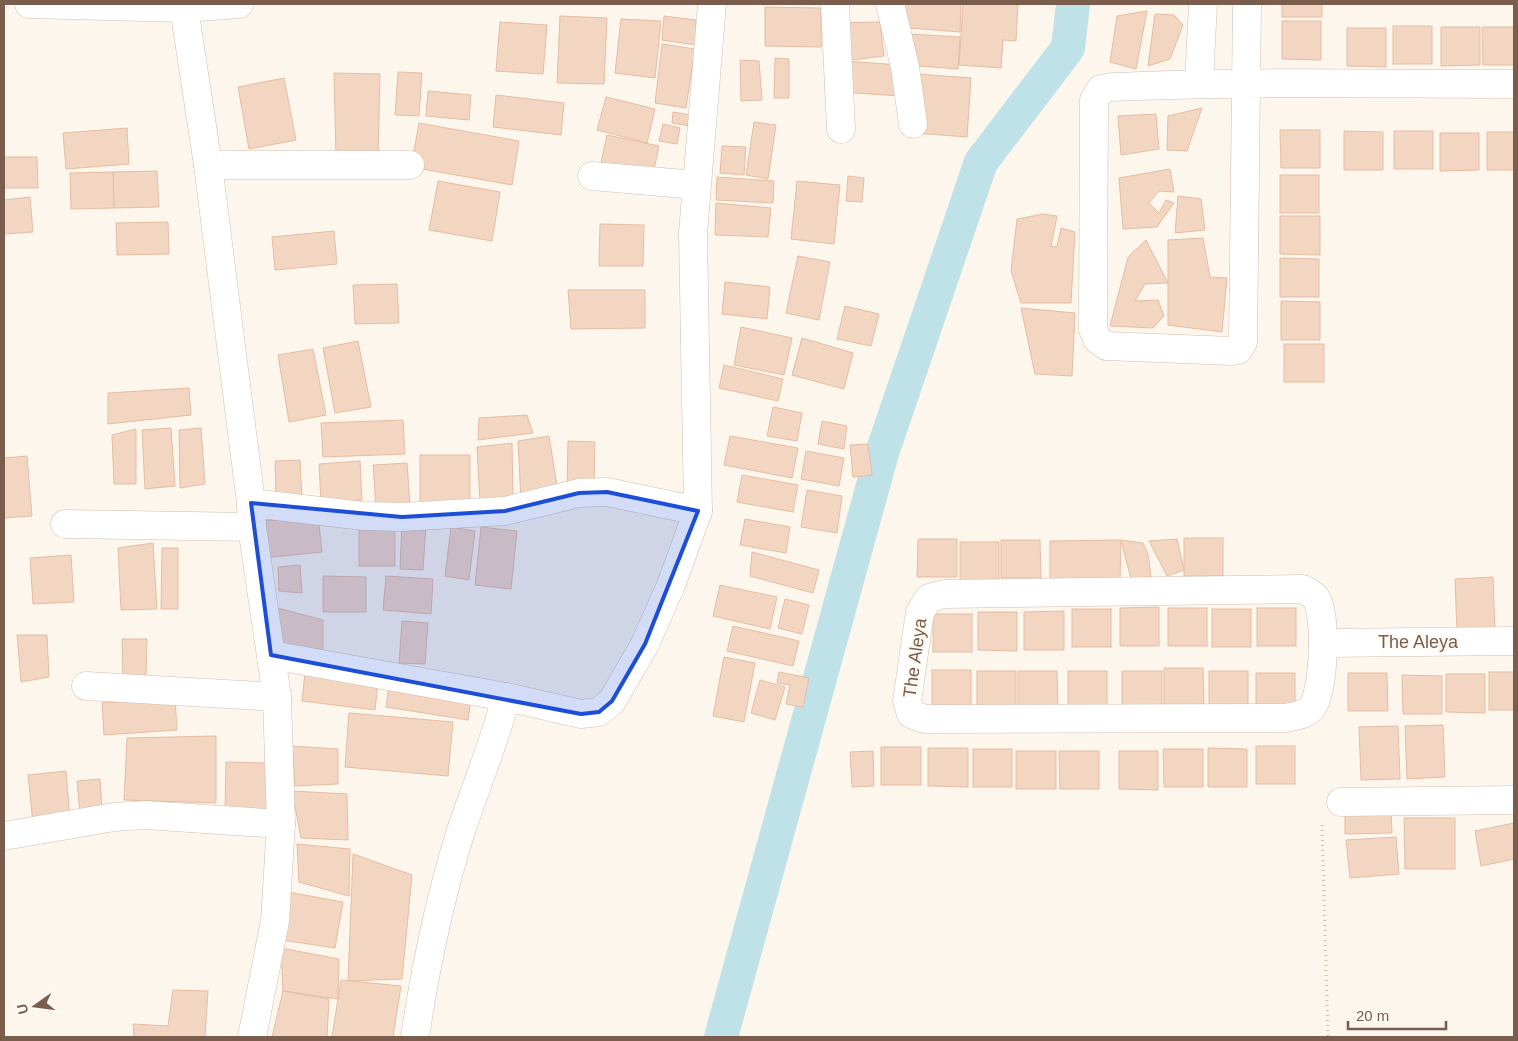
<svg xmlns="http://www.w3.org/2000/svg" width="1518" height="1041" viewBox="0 0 1518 1041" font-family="Arial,sans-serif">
<rect width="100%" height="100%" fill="#fdf6ec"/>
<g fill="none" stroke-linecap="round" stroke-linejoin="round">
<polyline stroke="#bee2e8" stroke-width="34" points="721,1037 882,453 981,162 1068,48 1073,4"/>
</g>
<g fill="#f3d6c2" stroke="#e6bda2">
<polygon points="898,4 961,4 960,32 896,27"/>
<polygon points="963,4 1018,4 1016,41 1003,40 1001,68 959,65"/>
<rect x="1282" y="4" width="40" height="13"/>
<polygon points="765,7 821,8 821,47 765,46"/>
<polygon points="1147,11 1136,69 1110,62 1117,16"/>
<polygon points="1155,14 1174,15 1183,25 1170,59 1148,66"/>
<polygon points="560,16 607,18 604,84 557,83"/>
<polygon points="664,16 696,20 696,45 662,40"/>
<polygon points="621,19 661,21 655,78 615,73"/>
<polygon points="1282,21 1321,21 1321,60 1282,59"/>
<polygon points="500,22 547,25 543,74 496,71"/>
<polygon points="880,22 884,56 844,61 841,23"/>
<rect x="1393" y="26" width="39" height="38"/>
<polygon points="1441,27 1480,27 1480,65 1441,66"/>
<polygon points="1482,27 1514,27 1514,65 1483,65"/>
<polygon points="1347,28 1386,28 1386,67 1347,66"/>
<polygon points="910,34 960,37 958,69 907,65"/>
<polygon points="662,44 695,49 686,108 655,103"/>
<polygon points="775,58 789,59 789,98 774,98"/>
<polygon points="740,60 759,61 762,100 741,101"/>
<polygon points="844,61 901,65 900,96 841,92"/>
<polygon points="398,72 422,73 419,116 395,115"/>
<polygon points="334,73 380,74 378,158 336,157"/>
<polygon points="918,74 971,78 967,137 914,133"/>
<polygon points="284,78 296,140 249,149 238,87"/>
<polygon points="428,91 471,95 469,120 426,116"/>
<polygon points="496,95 564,103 561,135 493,127"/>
<polygon points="606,97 655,109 647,143 597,130"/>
<polygon points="1202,108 1187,151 1167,150 1168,116"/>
<polygon points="673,112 691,115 689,126 672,123"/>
<polygon points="1156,114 1159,149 1121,155 1118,116"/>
<polygon points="754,122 776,125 768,179 746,175"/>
<polygon points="419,123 519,141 512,185 411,167"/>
<polygon points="663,124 680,128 677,144 659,141"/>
<polygon points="127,128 129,164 66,169 63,133"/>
<polygon points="1280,130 1320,130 1320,168 1281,168"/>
<polygon points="1344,131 1383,132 1383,170 1344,170"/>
<rect x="1394" y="131" width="39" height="38"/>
<rect x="1487" y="132" width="27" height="38"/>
<polygon points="1440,133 1479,133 1479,170 1440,171"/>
<polygon points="607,135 659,146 653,174 601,163"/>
<polygon points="722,146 746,147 744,175 720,173"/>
<polygon points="4,157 37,157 38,188 4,188"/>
<polygon points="1170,169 1174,192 1159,191 1149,203 1159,213 1166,200 1174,203 1157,227 1123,229 1119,178"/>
<polygon points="157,171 159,207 114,208 113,172"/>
<polygon points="113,172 114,208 71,209 70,173"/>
<rect x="1280" y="175" width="39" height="38"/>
<polygon points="848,176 864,178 862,202 846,201"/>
<polygon points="717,177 774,181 773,203 716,200"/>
<polygon points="438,181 500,192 492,241 429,230"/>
<polygon points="797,181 840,185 834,244 791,239"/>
<polygon points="1178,196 1201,199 1205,230 1175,233"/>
<polygon points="30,197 33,232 4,234 4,200"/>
<polygon points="716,203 771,208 768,237 715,235"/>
<polygon points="1043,214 1057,216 1051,247 1057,246 1061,228 1075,232 1071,303 1021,303 1011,271 1017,219"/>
<polygon points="1280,216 1320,216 1320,255 1280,254"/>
<polygon points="168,222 169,254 117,255 116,223"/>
<polygon points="600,224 644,225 643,266 599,266"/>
<polygon points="334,231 337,264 275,270 272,237"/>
<polygon points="1203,238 1210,277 1227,278 1222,332 1168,325 1168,240"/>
<polygon points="1146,240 1168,283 1145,284 1135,301 1158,300 1164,316 1153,328 1110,326 1128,257"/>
<polygon points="798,256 830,262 819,320 786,313"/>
<polygon points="1280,258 1319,259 1319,297 1280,297"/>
<polygon points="725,282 770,287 767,319 722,314"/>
<polygon points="397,284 399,323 355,324 353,285"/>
<polygon points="568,290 645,290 645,328 571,329"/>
<polygon points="1281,301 1320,302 1320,340 1281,340"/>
<polygon points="845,306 879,314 871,346 837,339"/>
<polygon points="1021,308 1075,313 1072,376 1035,374"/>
<polygon points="741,327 792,338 784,375 734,365"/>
<polygon points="802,338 853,353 844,389 792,375"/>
<polygon points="358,341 371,407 335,413 323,348"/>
<rect x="1284" y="344" width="40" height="38"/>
<polygon points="313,349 326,415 289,422 278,355"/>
<polygon points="724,365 783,379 778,401 719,388"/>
<polygon points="189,388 191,415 108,424 108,393"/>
<polygon points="773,407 802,413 797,441 767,436"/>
<polygon points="527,415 533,433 478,440 479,418"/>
<polygon points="403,420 405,454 323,457 321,423"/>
<polygon points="822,421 847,426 844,449 818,444"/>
<polygon points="171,428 175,486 145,489 142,430"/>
<polygon points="201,428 205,484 180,488 179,430"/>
<polygon points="136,429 136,484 114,484 112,435"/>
<polygon points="549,436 558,492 521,501 518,441"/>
<polygon points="730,436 798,448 792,478 724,465"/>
<polygon points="568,441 595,442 594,489 567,489"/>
<polygon points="512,443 513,501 480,502 477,447"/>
<polygon points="868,444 872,475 853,477 850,445"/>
<polygon points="806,451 844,458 839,486 801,479"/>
<rect x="420" y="455" width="50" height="49"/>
<polygon points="27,456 32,516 4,518 4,458"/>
<polygon points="300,460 302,498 276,498 275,461"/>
<polygon points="360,461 362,500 321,503 319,464"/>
<polygon points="407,463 410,505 376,508 373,465"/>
<polygon points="742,475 798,485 793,512 737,502"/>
<polygon points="807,490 842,496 837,533 801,527"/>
<polygon points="318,516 322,552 264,558 261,521"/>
<polygon points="745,519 790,527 786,553 740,545"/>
<rect x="359" y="523" width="36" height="43"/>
<polygon points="402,523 426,525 423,570 400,569"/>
<polygon points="451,527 475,531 469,580 445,576"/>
<polygon points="481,527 517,531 511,589 475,585"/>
<rect x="1184" y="538" width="39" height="38"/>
<polygon points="918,539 957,539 957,577 917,577"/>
<polygon points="1177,539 1184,570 1167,576 1149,541"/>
<polygon points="1001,540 1040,540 1041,578 1001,578"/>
<polygon points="1121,540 1120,580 1050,579 1050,541"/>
<polygon points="1121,540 1143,543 1148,554 1151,577 1131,579"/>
<rect x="960" y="542" width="39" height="38"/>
<polygon points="153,543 157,609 121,610 118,548"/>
<polygon points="162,548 178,548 178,609 161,609"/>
<polygon points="752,552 819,570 813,593 750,576"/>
<polygon points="71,555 74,602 33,604 30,558"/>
<polygon points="300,565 302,593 279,591 278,567"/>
<polygon points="323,576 366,577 366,612 323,612"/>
<polygon points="386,576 433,579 431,614 383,610"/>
<polygon points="1493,577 1495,630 1457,631 1455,579"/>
<polygon points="720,585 777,597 770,629 713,616"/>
<polygon points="785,599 809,605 802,634 778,628"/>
<polygon points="274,607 323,620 323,654 280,647"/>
<polygon points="1159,607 1159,646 1120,646 1120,608"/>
<rect x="1168" y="608" width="39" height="38"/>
<rect x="1257" y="608" width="39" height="38"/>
<rect x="1072" y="609" width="39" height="38"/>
<rect x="1212" y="609" width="39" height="38"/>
<polygon points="1064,611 1064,650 1024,650 1024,612"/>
<polygon points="978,612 1017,612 1017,651 978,650"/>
<rect x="933" y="614" width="39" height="38"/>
<polygon points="402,621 428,623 425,664 399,663"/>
<polygon points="733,626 799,641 793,666 727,651"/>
<polygon points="17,635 47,635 49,677 21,682"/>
<polygon points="122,639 147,639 146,679 123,678"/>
<polygon points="724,657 755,663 744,722 713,716"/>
<polygon points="1164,668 1203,668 1204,707 1164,707"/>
<rect x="932" y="670" width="39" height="38"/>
<polygon points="977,671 1016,671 1016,710 977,709"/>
<polygon points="1018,671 1057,671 1058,709 1018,709"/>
<rect x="1068" y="671" width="39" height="38"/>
<rect x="1122" y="671" width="40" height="38"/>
<rect x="1209" y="671" width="39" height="38"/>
<polygon points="779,672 809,678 803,707 786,704 790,685 777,683"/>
<rect x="1489" y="672" width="25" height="38"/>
<polygon points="305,673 378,682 375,710 302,701"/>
<polygon points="1256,673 1295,673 1295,712 1256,711"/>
<polygon points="1348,673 1387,673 1388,711 1348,711"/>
<polygon points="1446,674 1485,674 1485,713 1446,712"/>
<polygon points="1402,675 1442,676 1442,714 1403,714"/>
<polygon points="760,680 785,687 775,720 751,713"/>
<polygon points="389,686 471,699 468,720 386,707"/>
<polygon points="175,698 177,730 104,735 102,703"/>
<polygon points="349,713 453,722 448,776 345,767"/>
<polygon points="1443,725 1445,777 1407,779 1405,726"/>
<polygon points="1398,726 1400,779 1361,780 1359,727"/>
<polygon points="216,736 216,803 124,800 127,738"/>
<polygon points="292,746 338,749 338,784 295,786"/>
<rect x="1256" y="746" width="39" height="38"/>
<rect x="881" y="747" width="40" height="38"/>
<polygon points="928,748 968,748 968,787 928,786"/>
<polygon points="1208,748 1247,749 1247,787 1208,787"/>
<rect x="973" y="749" width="39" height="38"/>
<polygon points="1163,749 1203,749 1203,787 1164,787"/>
<polygon points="873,751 874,786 852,787 850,752"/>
<rect x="1016" y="751" width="40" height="38"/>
<polygon points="1059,751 1099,751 1099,789 1060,789"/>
<polygon points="1119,751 1158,751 1158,790 1119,789"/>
<polygon points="226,762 268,763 266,812 225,811"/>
<polygon points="66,771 70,819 33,823 28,775"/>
<polygon points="100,779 102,810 80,812 77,781"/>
<polygon points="292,791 347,794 348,840 301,838"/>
<polygon points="1391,810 1392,833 1345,834 1345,811"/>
<polygon points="1404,818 1455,818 1455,869 1405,869"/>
<polygon points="1514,823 1514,859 1481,866 1475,831"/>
<polygon points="1396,837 1399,874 1350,878 1346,840"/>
<polygon points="297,844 350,849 349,896 299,882"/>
<polygon points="353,854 412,875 402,979 348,981"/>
<polygon points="282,891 343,902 335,948 282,940"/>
<polygon points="281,948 339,959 338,999 283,991"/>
<polygon points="341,980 401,986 393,1037 332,1037"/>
<polygon points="173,990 208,991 205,1037 134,1037 133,1024 168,1026"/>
<polygon points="283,991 329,999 327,1037 272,1037"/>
</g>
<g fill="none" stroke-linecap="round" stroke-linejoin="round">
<g stroke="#d1bfb0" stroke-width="29">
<g id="minor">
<polyline points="29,4 184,8 239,4"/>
<polyline points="835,4 841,129"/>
<polyline points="890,4 905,67 913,124"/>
<path d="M1247 4 1243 342 1238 350 1232 351 1106 346 1097 339 1093 329 1094 100 1101 89 1112 87C1246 81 1380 84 1514 84"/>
<polyline points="184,8 208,165 251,503 252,527 277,697 281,824 275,921 252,1037"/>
<polyline points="1199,83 1203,4"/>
<polyline points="208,165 410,165"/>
<polyline points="592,176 696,185"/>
<polyline points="251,503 363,516 402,517 505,511 579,493 607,492 698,511"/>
<polyline points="65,524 252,527"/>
<path d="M1303 589C1307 592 1313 594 1316 598 1327 617 1324 687 1313 706 1307 715 1295 716 1285 718L925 719 911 714 907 701 920 612 929 598 944 594Z"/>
<polyline points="1323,643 1514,641"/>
<polyline points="271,655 506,697"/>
<polyline points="86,686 277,697"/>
<polyline points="1341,802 1514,800"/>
<polyline points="4,836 114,817 145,815 281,824"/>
<path d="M415 1037C425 970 439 902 459 837 474 790 494 745 506 697L581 714 599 712 612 701 645 644 671 585 698 511 693 233 712 4"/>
</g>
</g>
<polyline stroke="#d9baa4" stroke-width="3" stroke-dasharray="1 4" stroke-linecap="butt" points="1322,825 1328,1037"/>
<use href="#minor" stroke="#fff" stroke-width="28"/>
</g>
<path fill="#1d4ed8" fill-opacity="0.2" stroke="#1d4ed8" stroke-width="4" stroke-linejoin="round" d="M607 492 698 511 645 644 612 701 599 712 581 714 271 655 251 503 402 517 505 511 579 493Z"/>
<g text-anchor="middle" stroke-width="4.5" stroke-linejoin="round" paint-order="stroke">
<g font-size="18" fill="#7a5d4d" stroke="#fffaf3">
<text x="1418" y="648">The Aleya</text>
<text transform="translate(915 658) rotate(-82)" y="6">The Aleya</text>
</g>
</g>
<rect width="1518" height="1041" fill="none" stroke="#7a5d4d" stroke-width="10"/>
<g transform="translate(35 1006) rotate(256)" stroke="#fffaf3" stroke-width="4" paint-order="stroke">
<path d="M0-4L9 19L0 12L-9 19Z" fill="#7a5d4d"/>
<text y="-8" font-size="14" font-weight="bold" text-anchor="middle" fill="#7a5d4d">U</text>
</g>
<path d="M1348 1021v8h98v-8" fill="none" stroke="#7a5d4d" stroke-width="2.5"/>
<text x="1356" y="1021" font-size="15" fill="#7a5d4d" stroke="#fffaf3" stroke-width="4" paint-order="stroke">20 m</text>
</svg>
